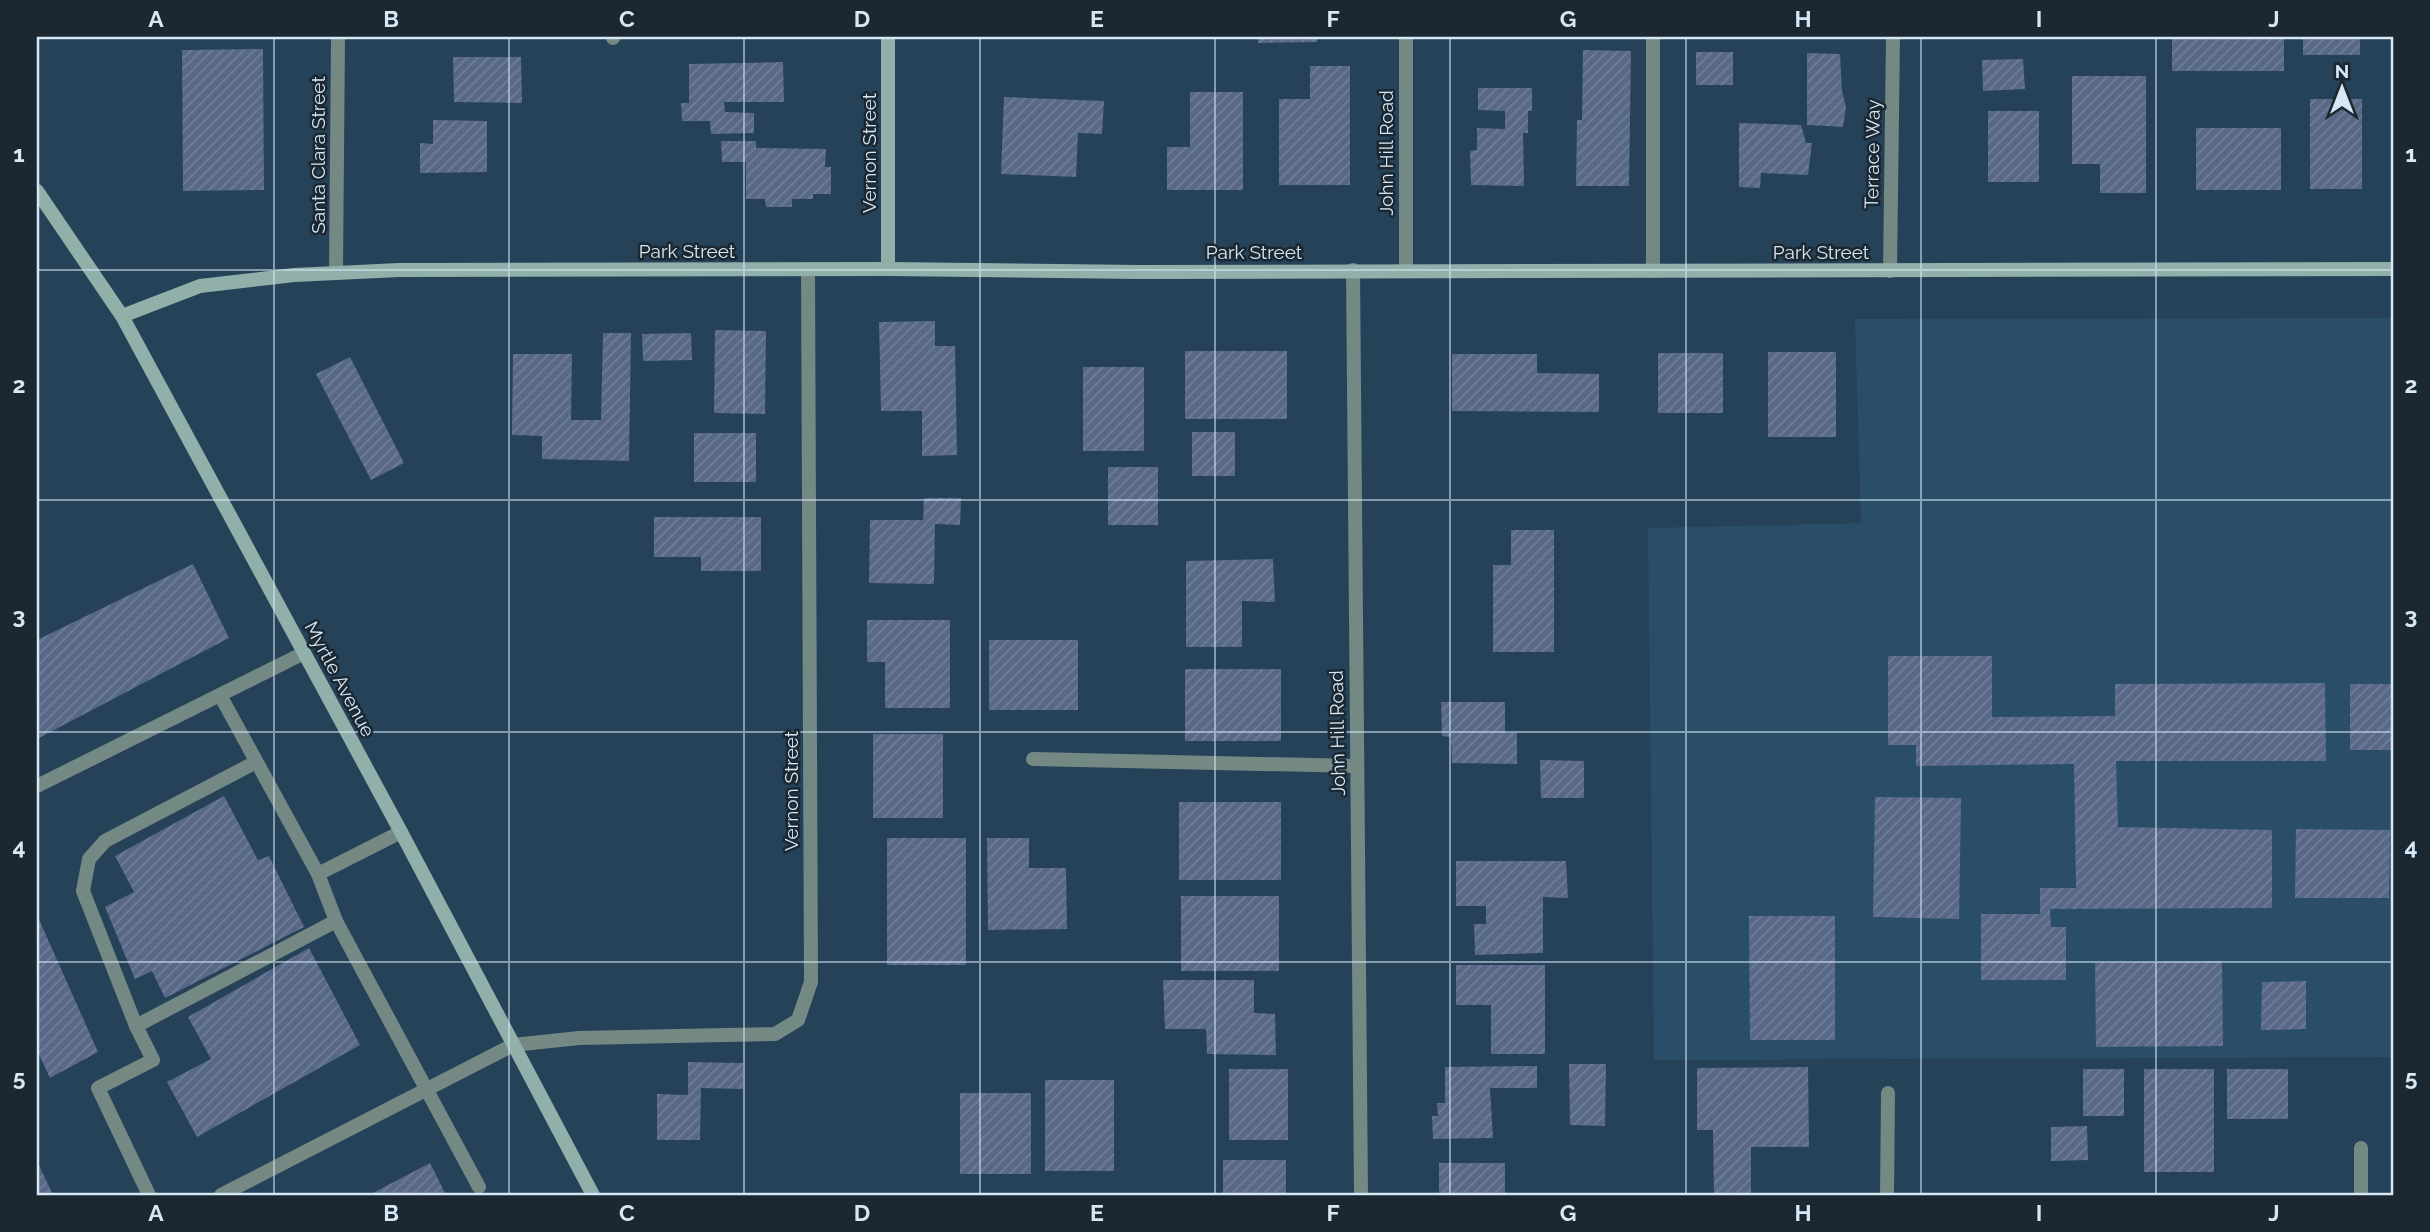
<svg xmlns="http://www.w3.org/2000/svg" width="2430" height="1232" viewBox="0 0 2430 1232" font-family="Raleway,sans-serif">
<defs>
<pattern id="building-hatch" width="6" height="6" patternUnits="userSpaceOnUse" patternTransform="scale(1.75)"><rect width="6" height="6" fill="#586886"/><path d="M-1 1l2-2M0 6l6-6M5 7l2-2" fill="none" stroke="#6f7e98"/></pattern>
</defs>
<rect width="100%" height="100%" fill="#254258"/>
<polygon fill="#2b4e68" points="2393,318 2393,1057 1654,1060 1648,528 1861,523 1855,319"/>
<g fill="url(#building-hatch)">
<polygon points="1258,37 1317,37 1317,42 1258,43"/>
<rect x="2172" y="37" width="112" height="34"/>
<rect x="2303" y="37" width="57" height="18"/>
<polygon points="263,49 264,190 183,191 182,50"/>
<polygon points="1583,50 1631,51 1629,186 1576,186 1577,120 1582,120"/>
<rect x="1696" y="52" width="37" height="33"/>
<polygon points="1807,53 1840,54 1842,91 1846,107 1843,127 1807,125"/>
<polygon points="453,57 521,57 522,103 454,102"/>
<polygon points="2023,59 2025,89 1983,91 1982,60"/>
<polygon points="783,62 784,102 724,102 725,112 754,113 754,133 711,134 710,121 682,121 681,103 689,103 689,64"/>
<polygon points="1310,66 1350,66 1350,185 1279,185 1279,99 1310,99"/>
<polygon points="2072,76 2146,76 2146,193 2100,193 2100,164 2072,164"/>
<polygon points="1478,88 1532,88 1532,111 1528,111 1528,133 1523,133 1524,186 1471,185 1470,151 1477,150 1477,128 1505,129 1505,111 1478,110"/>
<polygon points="1190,92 1243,92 1243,190 1167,190 1167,147 1190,147"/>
<polygon points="1004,97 1104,101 1102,134 1078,133 1076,177 1001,174"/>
<rect x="2310" y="99" width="52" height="90"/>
<rect x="1988" y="111" width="51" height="71"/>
<polygon points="433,120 487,121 487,172 420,173 420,143 433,144"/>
<polygon points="1739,123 1801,125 1806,143 1812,143 1808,175 1761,173 1760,188 1739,187"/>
<rect x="2196" y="128" width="85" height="62"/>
<polygon points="721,141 756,141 756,148 826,149 825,167 831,167 831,194 813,194 813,199 792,199 792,207 766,207 765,199 746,199 746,162 722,162"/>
<polygon points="935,321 935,346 955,346 957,455 922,456 922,411 881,411 879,322"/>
<polygon points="715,330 766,331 765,414 714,413"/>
<polygon points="603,333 631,333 629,461 542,459 542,436 512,435 513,354 572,354 571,420 601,420"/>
<polygon points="691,333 692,360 643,361 642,334"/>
<rect x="1185" y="351" width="102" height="68"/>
<rect x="1768" y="352" width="68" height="85"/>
<rect x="1658" y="353" width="65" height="60"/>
<polygon points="1452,354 1537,354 1537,373 1599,374 1599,412 1452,411"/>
<polygon points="350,357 404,463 371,480 316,374"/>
<rect x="1083" y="367" width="61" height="84"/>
<rect x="1192" y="432" width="43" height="44"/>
<rect x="694" y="433" width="62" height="49"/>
<rect x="1108" y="467" width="50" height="58"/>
<polygon points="924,498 961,498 960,525 935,524 934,584 869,583 870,520 923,520"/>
<polygon points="654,517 761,517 761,571 701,571 701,557 654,557"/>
<polygon points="1511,530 1554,530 1554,652 1493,652 1493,565 1511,565"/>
<polygon points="1273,559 1275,602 1242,601 1242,647 1186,647 1186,561"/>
<polygon points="193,564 229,638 37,739 37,640"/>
<polygon points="867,620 950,620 950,708 885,708 885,662 867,662"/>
<rect x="989" y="640" width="89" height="70"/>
<polygon points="1888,656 1992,656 1992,717 2115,716 2115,684 2325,683 2326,761 2116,761 2118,827 2272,830 2272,908 2050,909 2051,927 2066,927 2066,980 1981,980 1981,914 2040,914 2040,888 2076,888 2074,764 1916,766 1916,745 1888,745"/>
<rect x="1185" y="669" width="96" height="72"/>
<rect x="2350" y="684" width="43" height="66"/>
<polygon points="1441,702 1505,702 1505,733 1517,733 1517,764 1452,763 1451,737 1442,736"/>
<rect x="873" y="734" width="70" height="84"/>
<polygon points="1540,760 1584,761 1584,798 1541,798"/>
<polygon points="224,796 258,860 269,856 304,927 165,998 152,971 135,979 105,907 134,892 115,856"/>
<polygon points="1875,797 1961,798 1959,919 1873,917"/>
<rect x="1179" y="802" width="102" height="78"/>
<polygon points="2296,829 2390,830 2389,898 2295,898"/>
<rect x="887" y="838" width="79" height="127"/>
<polygon points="987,838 1029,838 1029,868 1066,868 1067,929 988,930"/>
<polygon points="1456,861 1566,861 1568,898 1543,897 1543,953 1475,955 1474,924 1486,924 1486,906 1456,906"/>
<rect x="1181" y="896" width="98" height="75"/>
<polygon points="37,915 98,1052 50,1078 37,1050"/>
<polygon points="1749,916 1835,916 1835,1040 1750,1040"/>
<polygon points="309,948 360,1045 197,1137 167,1082 211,1059 188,1017"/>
<polygon points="2222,961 2223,1046 2096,1047 2095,963"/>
<polygon points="1456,965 1545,965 1545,1054 1491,1054 1491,1005 1456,1005"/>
<polygon points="1163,980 1254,980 1254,1013 1275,1014 1276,1055 1207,1054 1206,1029 1165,1029"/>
<polygon points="2306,981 2306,1029 2261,1030 2262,982"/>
<polygon points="688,1062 743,1063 743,1089 701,1088 700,1140 657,1140 657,1094 688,1095"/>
<polygon points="1569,1064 1606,1064 1605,1126 1570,1125"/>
<polygon points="1537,1066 1537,1088 1490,1088 1493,1138 1433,1139 1432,1116 1438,1116 1437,1103 1445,1103 1445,1067"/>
<polygon points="1808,1067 1809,1147 1751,1147 1751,1195 1714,1195 1713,1130 1697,1130 1697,1068"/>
<rect x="1229" y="1069" width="59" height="71"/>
<rect x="2083" y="1069" width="41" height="47"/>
<rect x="2144" y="1069" width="70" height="103"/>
<rect x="2227" y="1069" width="61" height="50"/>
<rect x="1045" y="1080" width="69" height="91"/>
<rect x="960" y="1093" width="71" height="81"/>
<polygon points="2087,1126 2088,1160 2051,1161 2051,1127"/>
<rect x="1223" y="1160" width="63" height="35"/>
<polygon points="37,1161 53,1195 37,1195"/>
<polygon points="430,1163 446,1195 369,1195"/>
<rect x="1439" y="1163" width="66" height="32"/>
</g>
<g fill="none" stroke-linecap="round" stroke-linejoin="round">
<g stroke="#748884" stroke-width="14">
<polyline points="613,38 613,37"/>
<polyline points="1653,271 1653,37"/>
<polyline points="220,695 318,874"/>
<polyline points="37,786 304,653"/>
<polyline points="401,832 318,874 336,921 479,1187"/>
<polyline points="136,1026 336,921"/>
<polyline points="149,1195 98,1088 153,1060 136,1026 83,891 89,859 105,841 256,762"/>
<polyline points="221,1195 513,1045"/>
</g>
<g stroke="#748884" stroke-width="14">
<polyline points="1406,37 1406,270"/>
<polyline points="1353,270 1361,1195"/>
<polyline points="1890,271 1893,37"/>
<polyline points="336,273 338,37"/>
<polyline points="1033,759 1357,766"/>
<polyline points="513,1045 579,1038 775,1034 798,1020 811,982 808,270"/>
<polyline points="2361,1148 2361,1195"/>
<polyline points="1887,1195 1888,1093"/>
</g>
<g stroke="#91b0aa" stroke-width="14">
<polyline points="37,191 122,316 401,832 593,1195"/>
<polyline points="888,269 888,37"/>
<polyline points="122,316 200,286 294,275 399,270 888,269 1140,272 2393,269"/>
</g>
</g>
<path fill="none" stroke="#d6e7f5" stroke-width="2" stroke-opacity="0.55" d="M274 37V1195M509 37V1195M744 37V1195M980 37V1195M1215 37V1195M1450 37V1195M1686 37V1195M1921 37V1195M2156 37V1195M37 270H2393M37 500H2393M37 732H2393M37 962H2393"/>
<g text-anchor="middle" stroke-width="5" stroke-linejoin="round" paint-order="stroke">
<g font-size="19" fill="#d6e7f5" stroke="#1b2731">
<text transform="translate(869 153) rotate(-90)" y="7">Vernon Street</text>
<text transform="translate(1386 153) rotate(-90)" y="7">John Hill Road</text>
<text transform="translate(1872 154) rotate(-89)" y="7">Terrace Way</text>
<text transform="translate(318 155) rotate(-90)" y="7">Santa Clara Street</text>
<text x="687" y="258">Park Street</text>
<text x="1254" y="259">Park Street</text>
<text x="1821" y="259">Park Street</text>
<text transform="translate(340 679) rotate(62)" y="7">Myrtle Avenue</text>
<text transform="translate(1337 733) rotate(-91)" y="7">John Hill Road</text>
<text transform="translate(791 791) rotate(-90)" y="7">Vernon Street</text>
</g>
</g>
<rect width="2430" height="1232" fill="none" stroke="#1b2731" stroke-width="77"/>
<g transform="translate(2342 88)" stroke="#1b2731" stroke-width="5" paint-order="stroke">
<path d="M0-5L12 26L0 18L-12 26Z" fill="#d6e7f5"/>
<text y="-10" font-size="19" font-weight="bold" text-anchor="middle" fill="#d6e7f5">N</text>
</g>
<rect x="38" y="38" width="2354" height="1156" fill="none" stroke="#d6e7f5" stroke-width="2.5"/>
<g font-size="23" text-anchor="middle" font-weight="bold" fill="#d6e7f5">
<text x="156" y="27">A</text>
<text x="391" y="27">B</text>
<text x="627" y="27">C</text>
<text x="862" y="27">D</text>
<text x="1097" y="27">E</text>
<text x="1333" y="27">F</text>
<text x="1568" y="27">G</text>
<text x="1803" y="27">H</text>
<text x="2039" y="27">I</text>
<text x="2274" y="27">J</text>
<text x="19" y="162">1</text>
<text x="2411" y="162">1</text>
<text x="19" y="393">2</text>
<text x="2411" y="393">2</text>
<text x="19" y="624">3</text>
<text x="2411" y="624">3</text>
<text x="19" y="855">4</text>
<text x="2411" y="855">4</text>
<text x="19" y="1086">5</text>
<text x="2411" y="1086">5</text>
<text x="156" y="1221">A</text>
<text x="391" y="1221">B</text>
<text x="627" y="1221">C</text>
<text x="862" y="1221">D</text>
<text x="1097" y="1221">E</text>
<text x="1333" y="1221">F</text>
<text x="1568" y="1221">G</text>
<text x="1803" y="1221">H</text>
<text x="2039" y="1221">I</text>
<text x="2274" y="1221">J</text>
</g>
</svg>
